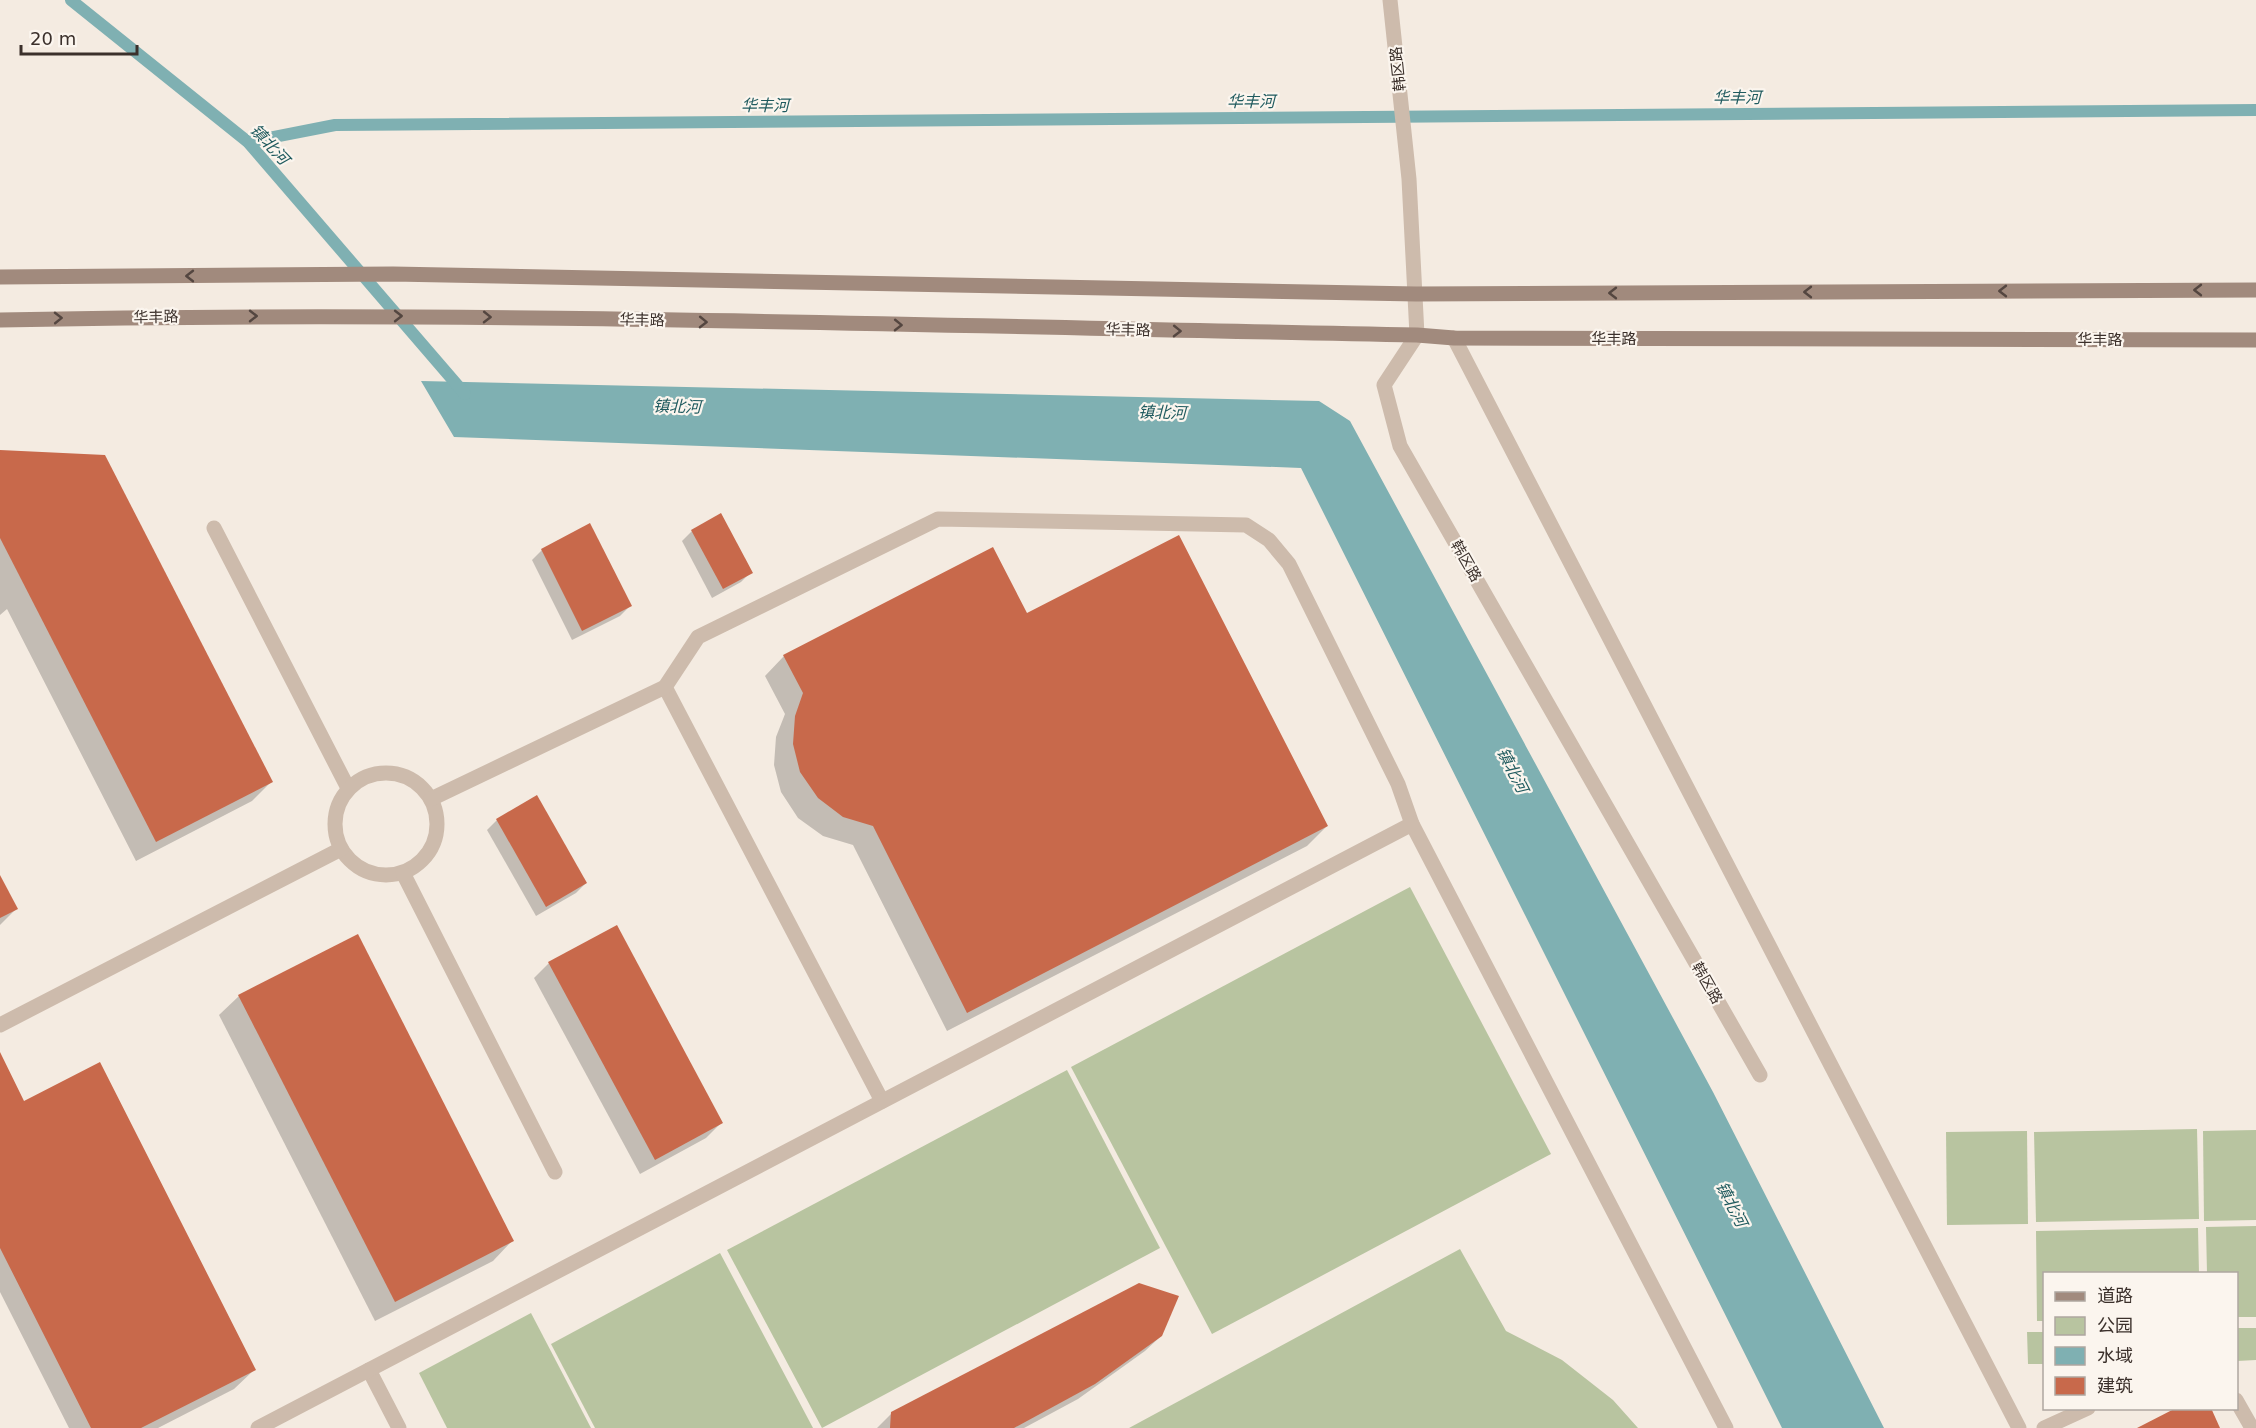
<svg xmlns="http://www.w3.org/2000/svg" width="2256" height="1428" viewBox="0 0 2256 1428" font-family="'DejaVu Sans','Noto Sans SC',sans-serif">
<rect width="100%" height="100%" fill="#f4ebe1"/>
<g fill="#b8c4a0">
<polygon points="1410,887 1551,1154 1212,1334 1071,1067"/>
<polygon points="1067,1070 1160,1248 822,1428 727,1250"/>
<polygon points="2197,1129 2199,1219 2036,1222 2034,1132"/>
<polygon points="2256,1130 2256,1220 2204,1221 2203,1131"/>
<polygon points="2027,1131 2028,1224 1947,1225 1946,1132"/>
<polygon points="2256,1226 2256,1317 2237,1317 2236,1274 2207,1273 2206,1227"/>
<polygon points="2198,1228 2199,1273 2044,1274 2044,1321 2037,1321 2036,1231"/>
<polygon points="1460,1249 1506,1331 1562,1360 1613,1400 1638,1428 1129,1428"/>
<polygon points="720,1253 813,1428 595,1428 551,1344"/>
<polygon points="531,1313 591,1428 447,1428 419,1373"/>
<polygon points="2237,1328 2256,1328 2256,1360 2237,1361"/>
<polygon points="2027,1332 2044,1332 2044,1364 2028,1364"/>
</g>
<polygon fill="#7fb0b2" points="421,381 1319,401 1350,421 1713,1092 1884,1428 1782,1428 1301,468 454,437"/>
<g fill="#0003">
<polygon points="0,451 271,782 252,801 136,861 7,609 0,615"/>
<polygon points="692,531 751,572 741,582 712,598 682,541"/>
<polygon points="542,550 630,606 620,616 572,640 532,560"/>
<polygon points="1026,615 1327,826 1307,846 947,1031 853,845 823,836 798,818 781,792 774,765 776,737 785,714 765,676 784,656"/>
<polygon points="536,797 586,883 576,893 536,916 487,830 497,820"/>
<polygon points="0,878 16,909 0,925"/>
<polygon points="549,963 721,1123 706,1138 640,1174 534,978"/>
<polygon points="239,996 512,1241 493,1261 375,1321 219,1015"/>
<polygon points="0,1056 22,1100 254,1370 234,1389 158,1428 69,1428 0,1292"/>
<polygon points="1161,1336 1145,1351 1078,1399 1024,1428 877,1428 892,1413"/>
</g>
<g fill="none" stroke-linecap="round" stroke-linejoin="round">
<g stroke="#7fb0b2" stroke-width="12">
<polyline points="71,0 248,142 465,394"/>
<polyline points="248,142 335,125 2256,110"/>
</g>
</g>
<g fill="#c8694b">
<polygon points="0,450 105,455 273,782 156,842 0,538"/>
<polygon points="721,513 753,573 723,589 691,530"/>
<polygon points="590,523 632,606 582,631 541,549"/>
<polygon points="1179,535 1328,826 967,1013 873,826 843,817 818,798 800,772 793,744 795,716 803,693 783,655 993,547 1027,613"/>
<polygon points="537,795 587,883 546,907 496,819"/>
<polygon points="0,875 18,909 0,918"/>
<polygon points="617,925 723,1123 655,1160 548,962"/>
<polygon points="358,934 514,1241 395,1302 238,995"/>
<polygon points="0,1052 24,1101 100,1062 256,1370 141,1428 91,1428 0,1248"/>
<polygon points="1139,1283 1179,1296 1162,1336 1095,1384 1014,1428 890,1428 891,1412"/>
<polygon points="2176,1408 2211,1408 2220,1428 2137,1428"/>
</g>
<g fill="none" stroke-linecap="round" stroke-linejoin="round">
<g stroke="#cdbbac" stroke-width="15">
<polyline points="1454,338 2019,1428"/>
<polyline points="214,528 348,788"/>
<polyline points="665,687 882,1101"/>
<circle cx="386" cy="824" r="51"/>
<polyline points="431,799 665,687 698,637 938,519 1246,525 1269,540 1289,564 1398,784 1412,824 1726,1428"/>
<polyline points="403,873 555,1172"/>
<polyline points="0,1025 341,849"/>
<polyline points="369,1370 399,1428"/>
<polyline points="2236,1400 2252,1428"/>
<polyline points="258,1428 1412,824"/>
<polyline points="2044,1428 2088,1408"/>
</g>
<polyline stroke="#cdbbac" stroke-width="15" points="1390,0 1409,179 1417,335 1384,385 1400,446 1760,1075"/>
<g stroke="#a18a7d" stroke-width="15">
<polyline points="0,277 393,274 1416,294 2256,290"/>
<path d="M0 320C472 310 945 326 1417 335L1454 338 2256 340"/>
</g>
</g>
<defs><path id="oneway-chevron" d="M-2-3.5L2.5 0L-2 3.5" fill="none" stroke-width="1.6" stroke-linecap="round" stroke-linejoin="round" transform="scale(1.5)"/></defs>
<g stroke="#544640">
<use href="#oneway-chevron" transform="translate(190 276) rotate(180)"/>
<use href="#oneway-chevron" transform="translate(2198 290) rotate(180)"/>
<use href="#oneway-chevron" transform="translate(2003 291) rotate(180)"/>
<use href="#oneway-chevron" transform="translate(1808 292) rotate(180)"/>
<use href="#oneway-chevron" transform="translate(1613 293) rotate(180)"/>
<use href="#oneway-chevron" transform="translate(253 316)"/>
<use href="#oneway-chevron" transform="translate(398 316)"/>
<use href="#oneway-chevron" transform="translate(487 317) rotate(1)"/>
<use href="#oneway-chevron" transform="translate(58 318) rotate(-1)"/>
<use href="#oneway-chevron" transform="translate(703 322) rotate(1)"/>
<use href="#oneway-chevron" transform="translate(898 325) rotate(1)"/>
<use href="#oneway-chevron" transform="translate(1177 331) rotate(1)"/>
</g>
<g text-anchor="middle" stroke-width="4.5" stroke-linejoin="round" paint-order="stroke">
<g font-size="15" fill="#3b302b" stroke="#fbf5ee">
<text transform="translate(1398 69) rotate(-96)" y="5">韩区路</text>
<text transform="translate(156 317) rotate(-1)" y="5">华丰路</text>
<text transform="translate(642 320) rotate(1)" y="5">华丰路</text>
<text transform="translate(1128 330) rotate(1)" y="5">华丰路</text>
<text x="1614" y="344">华丰路</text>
<text x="2100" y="345">华丰路</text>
<text transform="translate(1466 561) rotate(60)" y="5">韩区路</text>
<text transform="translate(1707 983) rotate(60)" y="5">韩区路</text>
</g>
<g font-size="16" font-style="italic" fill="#1f5a5e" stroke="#fbf5ee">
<text x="1737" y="103">华丰河</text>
<text x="1251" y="107">华丰河</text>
<text x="765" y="111">华丰河</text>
<text transform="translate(270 144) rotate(47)" y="6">镇北河</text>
<text transform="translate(677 406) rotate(1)" y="6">镇北河</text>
<text transform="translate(1162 412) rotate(1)" y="6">镇北河</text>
<text transform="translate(1513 770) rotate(63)" y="6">镇北河</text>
<text transform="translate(1732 1204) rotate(63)" y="6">镇北河</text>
</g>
</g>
<rect x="2043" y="1272" width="195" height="138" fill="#fbf5ee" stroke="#aea6a0" stroke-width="1.5"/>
<rect x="2055" y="1292" width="30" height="9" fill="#a18a7d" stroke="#aea6a0" stroke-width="1.5"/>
<text x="2097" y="1302" font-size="18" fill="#3b302b">道路</text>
<rect x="2055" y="1317" width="30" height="18" fill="#b8c4a0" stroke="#aea6a0" stroke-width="1.5"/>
<text x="2097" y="1332" font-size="18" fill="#3b302b">公园</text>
<rect x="2055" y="1347" width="30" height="18" fill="#7fb0b2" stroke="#aea6a0" stroke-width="1.5"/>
<text x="2097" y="1362" font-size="18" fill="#3b302b">水域</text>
<rect x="2055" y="1377" width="30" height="18" fill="#c8694b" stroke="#aea6a0" stroke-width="1.5"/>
<text x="2097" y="1392" font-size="18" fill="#3b302b">建筑</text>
<path d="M21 45v9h116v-9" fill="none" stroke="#3b302b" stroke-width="3"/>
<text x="30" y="45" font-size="18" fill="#3b302b" stroke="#fbf5ee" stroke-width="4.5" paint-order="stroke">20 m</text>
</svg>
